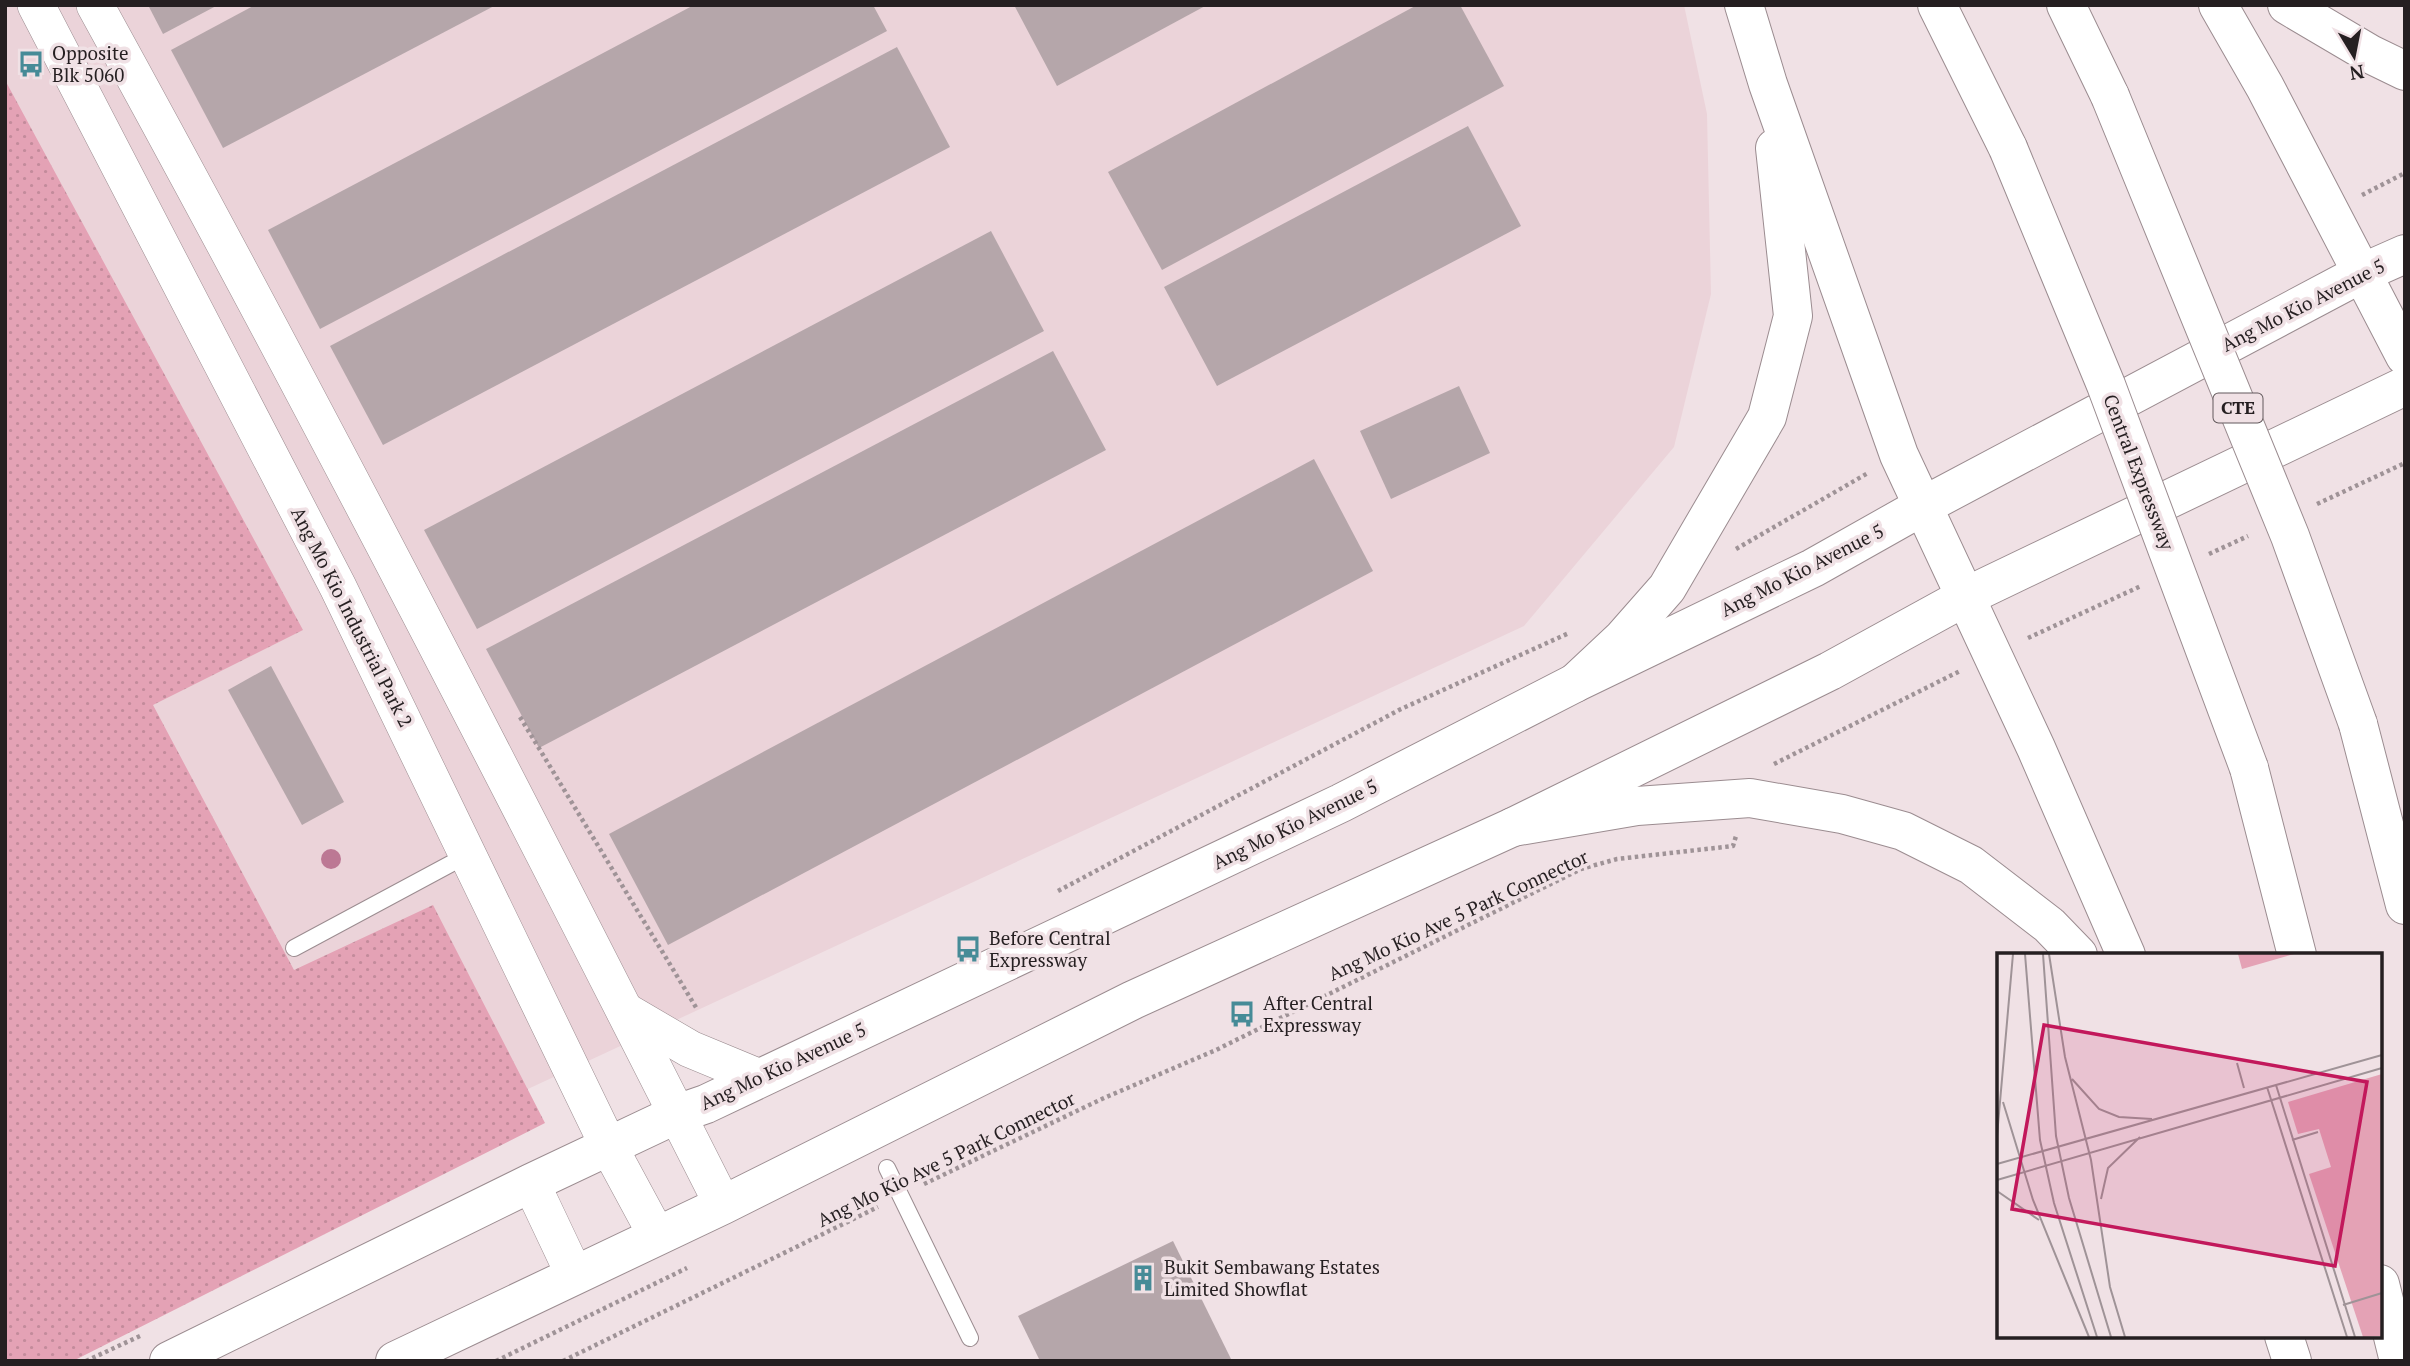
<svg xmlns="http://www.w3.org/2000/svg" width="2410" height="1366" viewBox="0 0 2410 1366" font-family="'PT Serif',serif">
<defs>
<pattern id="grass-dots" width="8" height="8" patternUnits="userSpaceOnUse" patternTransform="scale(1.75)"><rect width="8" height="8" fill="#e4a2b5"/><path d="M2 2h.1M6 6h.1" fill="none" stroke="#c38b9b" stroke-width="1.8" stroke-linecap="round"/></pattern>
</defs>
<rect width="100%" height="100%" fill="#f0e1e5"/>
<polygon fill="#ebd3d9" points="5,5 1684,5 1707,114 1711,294 1674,447 1524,626 5,1332"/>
<polygon fill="url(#grass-dots)" points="5,80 303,630 153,705 294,970 433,905 545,1123 73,1361 5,1361"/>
<g fill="#b5a6aa">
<polygon points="148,5 218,5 163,34"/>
<polygon points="255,5 496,5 223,148 171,50"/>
<polygon points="694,5 873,5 887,31 320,329 268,230"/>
<polygon points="1014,5 1207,5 1057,86"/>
<polygon points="1417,5 1460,5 1504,86 1162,270 1108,172"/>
<polygon points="897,47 950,147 383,445 330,346"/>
<polygon points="1468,126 1521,226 1217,386 1164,287"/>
<polygon points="991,231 1044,331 477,629 424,530"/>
<polygon points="1053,351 1106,450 539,748 486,649"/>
<polygon points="1459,386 1490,453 1391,499 1360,431"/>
<polygon points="1314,459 1373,571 668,945 609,834"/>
<polygon points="271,666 344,802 302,825 228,690"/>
<polygon points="1173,1241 1232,1361 1040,1361 1018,1316"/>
</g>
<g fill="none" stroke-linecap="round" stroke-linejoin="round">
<g stroke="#9b8c90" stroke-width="18">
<g id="service">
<polyline points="294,948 469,854"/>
<polyline points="887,1168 970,1338"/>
</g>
</g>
<g stroke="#9b8c90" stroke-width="38">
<g id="tertiary">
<polyline points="36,5 338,587 609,1147 656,1234"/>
<path d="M95 5C313 401 519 802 723 1205"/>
<polyline points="625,1011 690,1049 760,1078"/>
<polyline points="531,1183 574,1274"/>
</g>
</g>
<g stroke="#9b8c90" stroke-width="40">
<g id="primary">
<polyline points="169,1361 531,1183 677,1114 706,1104 1341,803 1575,683 1813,568 1923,506 2362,273 2405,254"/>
<polyline points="395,1361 723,1205 1133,1000 1513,827 1830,671 1965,597 2405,386"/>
</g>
</g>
<g stroke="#9b8c90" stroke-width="40">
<g id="motorway">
<polyline points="1744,5 1768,84 1899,455 2036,748 2126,955"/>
<polyline points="1937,5 2008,148"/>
<polyline points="2066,5 2110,96"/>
<polyline points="2218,5 2265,87 2405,356"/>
<polyline points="2287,5 2370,54 2405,71"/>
<polyline points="1575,683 1623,638 1667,588 1767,417 1793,316 1775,148"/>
<polyline points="2358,724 2405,905"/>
<polyline points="2249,768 2297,955"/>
<polyline points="1513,827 1637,806 1750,798 1842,814 1903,831 1971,865 2049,925 2078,955"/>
<polyline points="2380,1284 2399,1361"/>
<polyline points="2284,1336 2292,1361"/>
</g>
</g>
<g stroke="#9f9397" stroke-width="4.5" stroke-dasharray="3.5 3.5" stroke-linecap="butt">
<polyline points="2362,195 2405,173"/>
<polyline points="2317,504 2405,463"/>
<polyline points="1736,549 1868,473"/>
<polyline points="2209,554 2248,536"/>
<polyline points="2028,638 2141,586"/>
<polyline points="520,717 697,1009"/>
<polyline points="1774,764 1960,671"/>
<polyline points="1058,891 1401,709 1569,633"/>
<polyline points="924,1184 1104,1098 1216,1050 1581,869 1617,859 1733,846 1736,836"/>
<polyline points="86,1361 140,1336"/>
<polyline points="496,1361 687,1268"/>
<polyline points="563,1361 878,1207"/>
</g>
<use href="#service" stroke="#fff" stroke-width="16"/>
<use href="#tertiary" stroke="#fff" stroke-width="37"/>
<use href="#primary" stroke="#fff" stroke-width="38"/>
<use href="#motorway" stroke="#fff" stroke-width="38"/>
<g stroke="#9b8c90" stroke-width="40" stroke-linecap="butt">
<g id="motorway-bridge">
<polyline points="2110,96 2290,536 2358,724"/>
<polyline points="2008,148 2106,385 2249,768"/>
</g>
</g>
<use href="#motorway-bridge" stroke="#fff" stroke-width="38"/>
</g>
<circle fill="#bc7894" cx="331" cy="859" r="10"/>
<defs>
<g id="bus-bare" transform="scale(2.1)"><path d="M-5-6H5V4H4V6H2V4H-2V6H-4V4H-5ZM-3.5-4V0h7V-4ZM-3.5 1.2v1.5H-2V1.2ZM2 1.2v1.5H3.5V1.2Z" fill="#468b97" stroke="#f0e1e5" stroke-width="2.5" paint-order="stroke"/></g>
<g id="building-bare" transform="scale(2.1)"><path d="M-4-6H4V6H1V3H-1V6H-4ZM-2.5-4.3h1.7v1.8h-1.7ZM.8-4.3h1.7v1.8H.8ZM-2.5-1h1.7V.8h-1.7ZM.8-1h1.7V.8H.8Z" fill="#468b97" stroke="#f0e1e5" stroke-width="2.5" paint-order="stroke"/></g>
</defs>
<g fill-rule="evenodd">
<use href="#bus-bare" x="31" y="64"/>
<use href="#bus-bare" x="968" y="949"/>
<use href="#bus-bare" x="1242" y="1014"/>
<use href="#building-bare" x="1143" y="1278"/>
</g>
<g text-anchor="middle" stroke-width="7" stroke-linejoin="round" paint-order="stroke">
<rect fill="#f0e1e5" stroke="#62595c" stroke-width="2" x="2213.5" y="393.5" width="49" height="29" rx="5"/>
<g font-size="18" font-weight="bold" fill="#251f21">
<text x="2238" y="414">CTE</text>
</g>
<g font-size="19" fill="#251f21" stroke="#f0e1e5" text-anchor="start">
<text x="52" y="60">Opposite<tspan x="52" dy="22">Blk 5060</tspan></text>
<text x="989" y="945">Before Central<tspan x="989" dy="22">Expressway</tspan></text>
<text x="1263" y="1010">After Central<tspan x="1263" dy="22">Expressway</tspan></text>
<text x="1164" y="1274">Bukit Sembawang Estates<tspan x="1164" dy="22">Limited Showflat</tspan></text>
</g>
<g font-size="19" fill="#251f21" stroke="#f0e1e5">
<text transform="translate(2303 305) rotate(-27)" y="7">Ang Mo Kio Avenue 5</text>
<text transform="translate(2139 472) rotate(69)" y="7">Central Expressway</text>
<text transform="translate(1802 570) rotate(-27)" y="7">Ang Mo Kio Avenue 5</text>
<text transform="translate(352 617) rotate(63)" y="7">Ang Mo Kio Industrial Park 2</text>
<text transform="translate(1295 824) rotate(-26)" y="7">Ang Mo Kio Avenue 5</text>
<text transform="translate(1458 915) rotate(-25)" y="7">Ang Mo Kio Ave 5 Park Connector</text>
<text transform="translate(783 1066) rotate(-25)" y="7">Ang Mo Kio Avenue 5</text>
<text transform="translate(946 1159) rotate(-26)" y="7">Ang Mo Kio Ave 5 Park Connector</text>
</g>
</g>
<g transform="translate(1997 953)">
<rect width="385" height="385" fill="#f0e1e5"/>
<path d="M241 1H297L245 16ZM385 121V383L366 384 312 221 334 214 322 176 301 181 291 149Z" fill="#e4a2b5"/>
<path fill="none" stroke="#9f9397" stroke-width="2" d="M28 1 43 187 57 250 100 384M46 1 59 183 72 245 114 384M52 1 68 104 94 207 113 334 128 384M240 110 247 135M75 126 102 156 122 164 155 166M279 132 358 384M270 134 350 384M6 149 36 247 92 384M0 183 16 1M295 187 321 179M0 211 385 102M0 227 385 115M0 238 42 267M104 246 111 215 143 184M346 352 385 340"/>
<path fill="#c2185b" fill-opacity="0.15" stroke="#c2185b" stroke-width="3.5" d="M47 72 370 129 338 313 15 256Z"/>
<rect width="385" height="385" fill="none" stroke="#251f21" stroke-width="3.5"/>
</g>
<rect width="2410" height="1366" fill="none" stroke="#251f21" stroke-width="14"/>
<g transform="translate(2354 56) rotate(170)" stroke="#f0e1e5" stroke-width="5" paint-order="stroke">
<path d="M0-5L12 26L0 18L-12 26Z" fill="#251f21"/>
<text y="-10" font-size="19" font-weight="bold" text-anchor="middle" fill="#251f21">N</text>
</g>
</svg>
